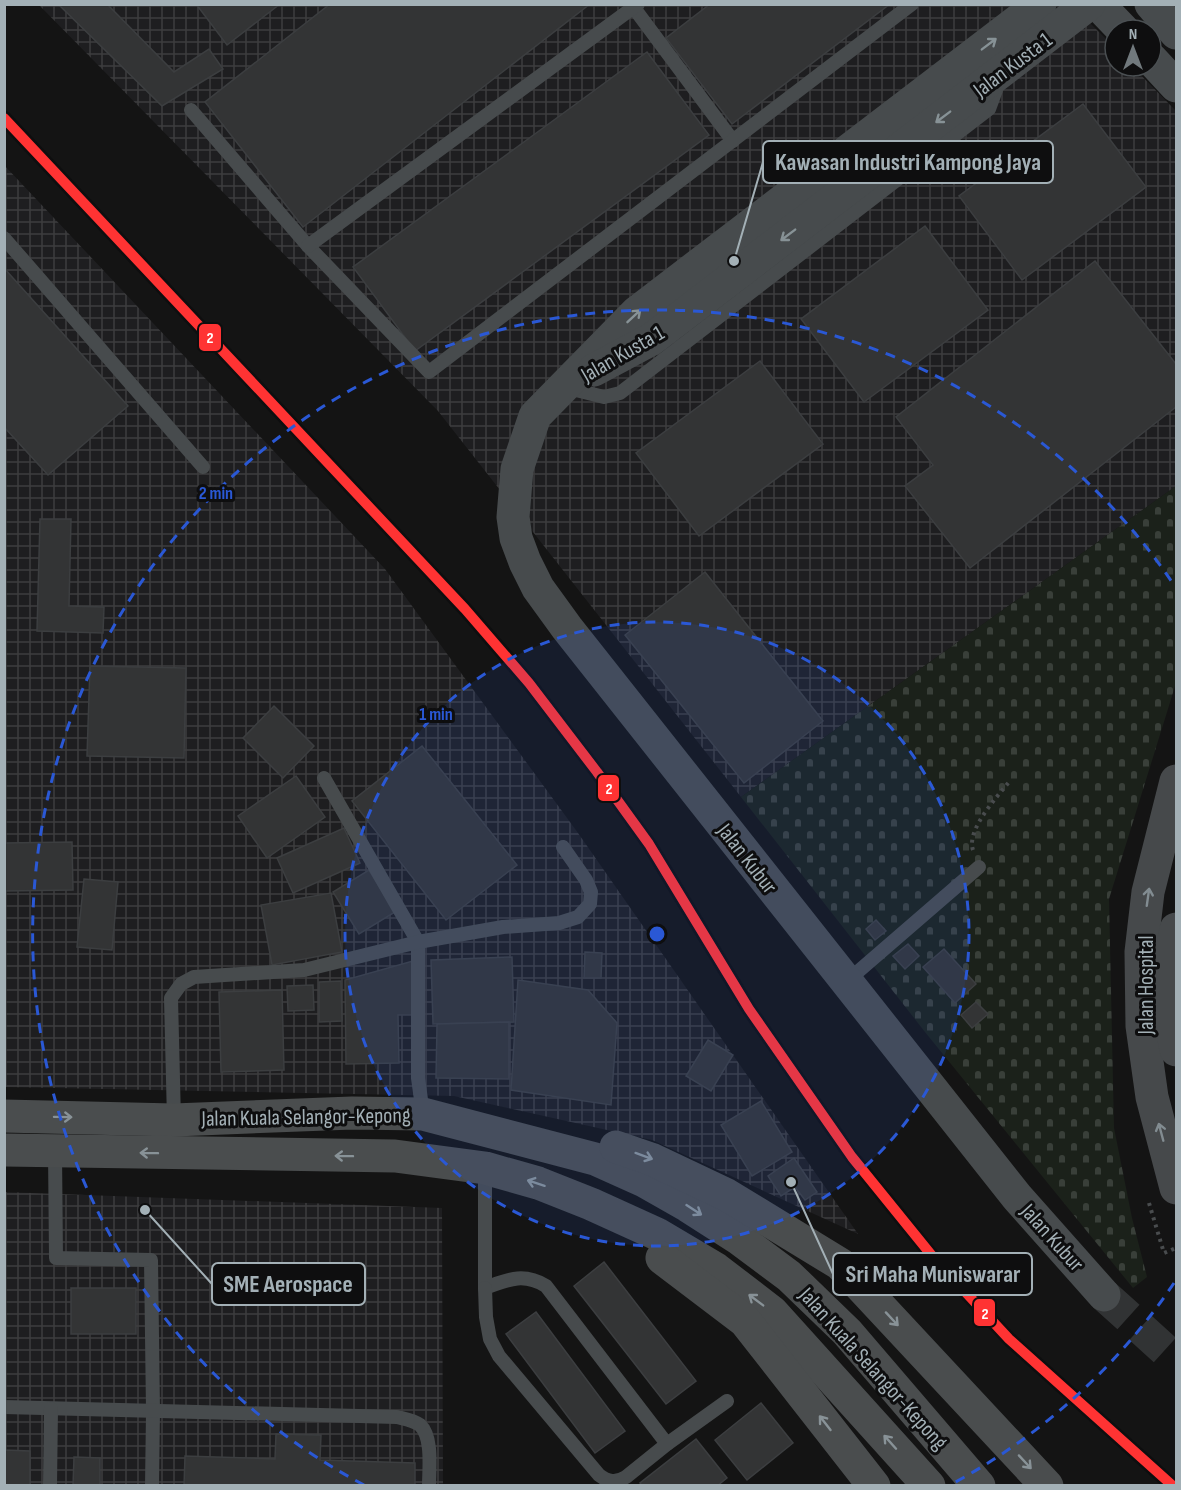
<svg xmlns="http://www.w3.org/2000/svg" width="1181" height="1490" viewBox="0 0 1181 1490" font-family="'Sofia Sans Condensed',sans-serif">
<defs>
<pattern id="industrial-grid" width="8" height="8" patternUnits="userSpaceOnUse" patternTransform="scale(1.5)"><rect width="8" height="8" fill="#1e1e20"/><path d="M0 4h8M4 0v8" fill="none" stroke="#3c3c3e"/></pattern>
<pattern id="cemetery-stones" width="16" height="16" patternUnits="userSpaceOnUse" patternTransform="scale(1.5)"><rect width="16" height="16" fill="#1b211a"/><path d="M2 7V4a2 2 0 0 1 4 0v3zM10 15v-3a2 2 0 0 1 4 0v3z" fill="#393f39"/></pattern>
</defs>
<rect width="100%" height="100%" fill="#141414"/>
<g fill="url(#industrial-grid)">
<polygon points="39,5 1072,5 1115,48 1115,66 1132,66 1176,111 1176,486 741,797 438,411"/>
<polygon points="4,165 385,569 578,833 858,1234 652,1140 454,1096 5,1087"/>
<polygon points="5,1192 442,1208 443,1485 5,1486"/>
</g>
<polygon fill="url(#cemetery-stones)" points="1176,486 1176,683 1109,899 1114,1128 1132,1218 1147,1277 1133,1288 925,1032 741,797"/>
<g fill="#333435" stroke="#3c3e40" stroke-width="1.5">
<polygon points="58,4 107,4 174,72 209,49 223,69 162,106"/>
<polygon points="196,4 280,4 227,45"/>
<polygon points="330,4 590,4 303,227 205,102"/>
<polygon points="710,4 890,4 732,124 666,38"/>
<polygon points="647,52 709,135 415,351 353,267"/>
<polygon points="1083,104 1146,187 1022,280 959,196"/>
<polygon points="925,226 988,310 864,402 801,319"/>
<polygon points="1095,261 1176,364 1176,407 970,568 905,486 933,465 896,417"/>
<polygon points="4,268 128,406 48,475 4,427"/>
<polygon points="760,361 823,444 699,536 636,453"/>
<polygon points="40,519 71,519 69,606 104,607 103,633 37,631"/>
<polygon points="705,572 823,721 744,783 625,635"/>
<polygon points="90,666 186,668 184,758 87,756"/>
<polygon points="274,706 314,746 283,778 243,738"/>
<polygon points="422,746 517,865 446,920 352,801"/>
<polygon points="296,776 325,817 267,858 238,816"/>
<polygon points="344,828 360,863 293,893 277,858"/>
<polygon points="72,842 73,890 4,891 4,843"/>
<polygon points="369,870 395,912 359,934 333,892"/>
<polygon points="84,879 118,882 112,950 77,947"/>
<polygon points="331,893 342,952 272,965 261,905"/>
<polygon points="876,920 886,931 875,940 866,929"/>
<polygon points="908,944 919,956 905,969 893,956"/>
<polygon points="944,949 976,984 955,1003 923,967"/>
<polygon points="585,952 602,953 601,978 584,978"/>
<polygon points="512,957 514,1022 433,1024 431,960"/>
<polygon points="413,961 413,1015 398,1015 399,1063 346,1064 345,980"/>
<polygon points="518,980 588,990 617,1023 611,1105 511,1090"/>
<polygon points="341,981 342,1021 319,1022 319,982"/>
<polygon points="313,985 314,1010 288,1011 287,986"/>
<polygon points="282,990 284,1070 221,1072 219,992"/>
<polygon points="976,1002 988,1014 972,1028 961,1015"/>
<polygon points="509,1022 509,1079 436,1078 437,1024"/>
<polygon points="708,1040 733,1055 711,1091 686,1076"/>
<polygon points="761,1101 792,1152 752,1176 721,1125"/>
<polygon points="794,1158 817,1192 805,1200 795,1187 781,1196 768,1176"/>
<polygon points="604,1262 696,1381 666,1404 574,1286"/>
<rect x="71" y="1288" width="65" height="46"/>
<polygon points="536,1312 625,1431 595,1453 506,1334"/>
<polygon points="761,1403 793,1443 747,1480 715,1440"/>
<polygon points="276,1434 321,1435 320,1460 415,1463 415,1486 184,1486 185,1456 275,1459"/>
<polygon points="696,1439 727,1478 717,1486 642,1486 640,1483"/>
<polygon points="4,1450 30,1451 30,1486 4,1486"/>
<polygon points="74,1457 100,1458 100,1486 73,1486"/>
</g>
<g fill="none" stroke-linecap="round" stroke-linejoin="round">
<polyline stroke="#313334" stroke-width="33" stroke-dasharray="33 16" stroke-linecap="butt" points="1104,1295 1176,1360"/>
<g stroke="#494c4e" stroke-width="4" stroke-dasharray="3 4.5" stroke-linecap="butt">
<path d="M973 850C966 830 997 797 1009 782"/>
<polyline points="1149,1203 1164,1253 1176,1248"/>
</g>
<g stroke="#474b4d" stroke-width="14">
<polyline points="634,8 733,141"/>
<polyline points="191,110 308,246 429,372 912,4"/>
<polyline points="4,238 203,467"/>
<polyline points="308,246 638,4"/>
<polyline points="564,387 604,397 620,393 989,109 996,90 995,83"/>
<polyline points="324,778 418,942 418,1078 423,1114"/>
<polyline points="846,982 979,867"/>
<polyline points="174,1120 171,998 181,984 194,977 304,970 418,942 503,927 559,923 578,917 590,904 591,892 586,880 563,847"/>
<polyline points="55,1151 56,1258 151,1260 153,1411 152,1486"/>
<path d="M485 1168V1288C507 1280 523 1272 546 1286L667 1444"/>
<path d="M485 1288 486 1317 490 1339 499 1356 599 1475C608 1482 616 1483 626 1477L667 1444 727 1401"/>
<path d="M4 1407 397 1417C405 1419 413 1420 420 1425 433 1437 429 1469 429 1486"/>
<polyline points="50,1486 51,1409"/>
</g>
<g stroke="#474b4d" stroke-width="33">
<polyline points="1040,4 637,312 535,416 517,469 513,517 516,538 525,562 538,588 567,628 1017,1197 1104,1295"/>
<polyline points="1098,4 1123,30"/>
<polyline points="1151,4 1176,33"/>
<polyline points="1151,59 1176,86"/>
<polyline points="594,370 652,339 1089,4"/>
</g>
<g stroke="#46494b" stroke-width="33">
<polyline points="1176,781 1148,892 1141,952 1142,1026 1152,1097 1176,1188"/>
<polyline points="1176,929 1171,958 1173,1033 1176,1050"/>
</g>
<g stroke="#4a4d4e" stroke-width="33">
<polyline points="4,1116 174,1120 352,1113 423,1114 595,1159 644,1181 688,1206 738,1238 789,1276 847,1332 979,1486"/>
<polyline points="616,1147 651,1159 727,1195 840,1264 1047,1486"/>
<polyline points="4,1150 395,1156 485,1168 538,1183 591,1204 657,1234 716,1269 772,1312 929,1486"/>
<polyline points="662,1258 745,1321 874,1486"/>
</g>
<g stroke="#0e0e0f" stroke-width="15">
<polyline id="rail-1" points="4,118 465,609 529,683 597,772 649,844 749,1009 852,1157 933,1257 1009,1339 1173,1486"/>
</g>
<use href="#rail-1" stroke="#f33" stroke-width="10"/>
</g>
<defs><path id="oneway-shaft" d="M-6 0H5M1.5-3L5.5 0L1.5 3" fill="none" stroke-width="1.6" stroke-linecap="round" stroke-linejoin="round" transform="scale(1.5)"/></defs>
<g stroke="#879296">
<use href="#oneway-shaft" transform="translate(989 44) rotate(-37)"/>
<use href="#oneway-shaft" transform="translate(943 117) rotate(143)"/>
<use href="#oneway-shaft" transform="translate(788 235) rotate(143)"/>
<use href="#oneway-shaft" transform="translate(634 316) rotate(-43)"/>
</g>
<g stroke="#828c91">
<use href="#oneway-shaft" transform="translate(1148 897) rotate(-82)"/>
<use href="#oneway-shaft" transform="translate(1161 1132) rotate(-105)"/>
</g>
<g stroke="#889297">
<use href="#oneway-shaft" transform="translate(63 1117) rotate(1)"/>
<use href="#oneway-shaft" transform="translate(149 1153) rotate(-179)"/>
<use href="#oneway-shaft" transform="translate(344 1156) rotate(-179)"/>
<use href="#oneway-shaft" transform="translate(644 1156) rotate(20)"/>
<use href="#oneway-shaft" transform="translate(536 1183) rotate(-162)"/>
<use href="#oneway-shaft" transform="translate(694 1210) rotate(33)"/>
<use href="#oneway-shaft" transform="translate(756 1300) rotate(-143)"/>
<use href="#oneway-shaft" transform="translate(892 1319) rotate(47)"/>
<use href="#oneway-shaft" transform="translate(825 1423) rotate(-128)"/>
<use href="#oneway-shaft" transform="translate(890 1442) rotate(-132)"/>
<use href="#oneway-shaft" transform="translate(1025 1462) rotate(47)"/>
</g>
<circle cx="657" cy="934" r="312" fill="#2a58d5" fill-opacity=".12"/>
<g fill="none" stroke="#2a58d5" stroke-width="3" stroke-dasharray="10 8">
<circle cx="657" cy="934" r="312"/>
<path d="M1174 1283A624 624 0 0 1 950 1485M364 1485A624 624 0 1 1 1174 585"/>
</g>
<g text-anchor="middle" stroke-width="6" stroke-linejoin="round" paint-order="stroke">
<g font-size="22" fill="#a3b0b6" stroke="#0e0e0f">
<text transform="translate(1012 64) rotate(-37)" y="8">Jalan Kusta 1</text>
<text transform="translate(622 353) rotate(-30)" y="8">Jalan Kusta 1</text>
<text transform="translate(748 858) rotate(52)" y="8">Jalan Kubur</text>
<text transform="translate(1145 985) rotate(-90)" y="8">Jalan Hospital</text>
<text transform="translate(306 1116) rotate(-1)" y="8">Jalan Kuala Selangor-Kepong</text>
<text transform="translate(1053 1237) rotate(48)" y="8">Jalan Kubur</text>
<text transform="translate(874 1368) rotate(48)" y="8">Jalan Kuala Selangor-Kepong</text>
</g>
</g>
<circle cx="657" cy="934" r="9" fill="#2a58d5" stroke="#0e0e0f" stroke-width="3"/>
<g font-size="18" text-anchor="middle" font-weight="bold" fill="#2a58d5" stroke="#0e0e0f" stroke-width="6" stroke-linejoin="round" paint-order="stroke">
<text x="216" y="499">2 min</text>
<text x="436" y="720">1 min</text>
</g>
<path fill="none" stroke="#a3b0b6" stroke-width="2" d="M734 261L763 162M791 1182L833 1274M145 1210L212 1284"/>
<g fill="#a3b0b6" stroke="#0e0e0f" stroke-width="2">
<circle cx="734" cy="261" r="6"/>
<circle cx="791" cy="1182" r="6"/>
<circle cx="145" cy="1210" r="6"/>
</g>
<g fill="#0e0e0f" stroke="#a3b0b6" stroke-width="2">
<rect x="763" y="141" width="290" height="42" rx="6"/>
<rect x="833" y="1253" width="199" height="42" rx="6"/>
<rect x="212" y="1263" width="153" height="42" rx="6"/>
</g>
<g font-size="24" text-anchor="middle" font-weight="bold" fill="#a3b0b6">
<text x="908" y="170">Kawasan Industri Kampong Jaya</text>
<text x="933" y="1282">Sri Maha Muniswarar</text>
<text x="288" y="1292">SME Aerospace</text>
</g>
<g stroke="#0e0e0f" stroke-width="2">
<rect x="198" y="323" width="24" height="29" rx="6" fill="#f33"/>
<rect x="597" y="774" width="23" height="28" rx="6" fill="#f33"/>
<rect x="973" y="1298" width="23" height="29" rx="6" fill="#f33"/>
</g>
<g font-size="16" text-anchor="middle" font-weight="bold" fill="#fff">
<text x="210" y="343">2</text>
<text x="609" y="794">2</text>
<text x="985" y="1319">2</text>
</g>
<rect width="1181" height="1490" fill="none" stroke="#a3b0b6" stroke-width="12"/>
<g transform="translate(1133 48)"><circle r="28" fill="#0e0e0f" stroke="#4a4f52" stroke-width="1.5"/>
<path d="M0-4.5L10 22L0 15L-10 22Z" fill="#71797d"/>
<text y="-9" font-size="16" font-weight="bold" text-anchor="middle" fill="#a3b0b6">N</text>
</g>
</svg>
